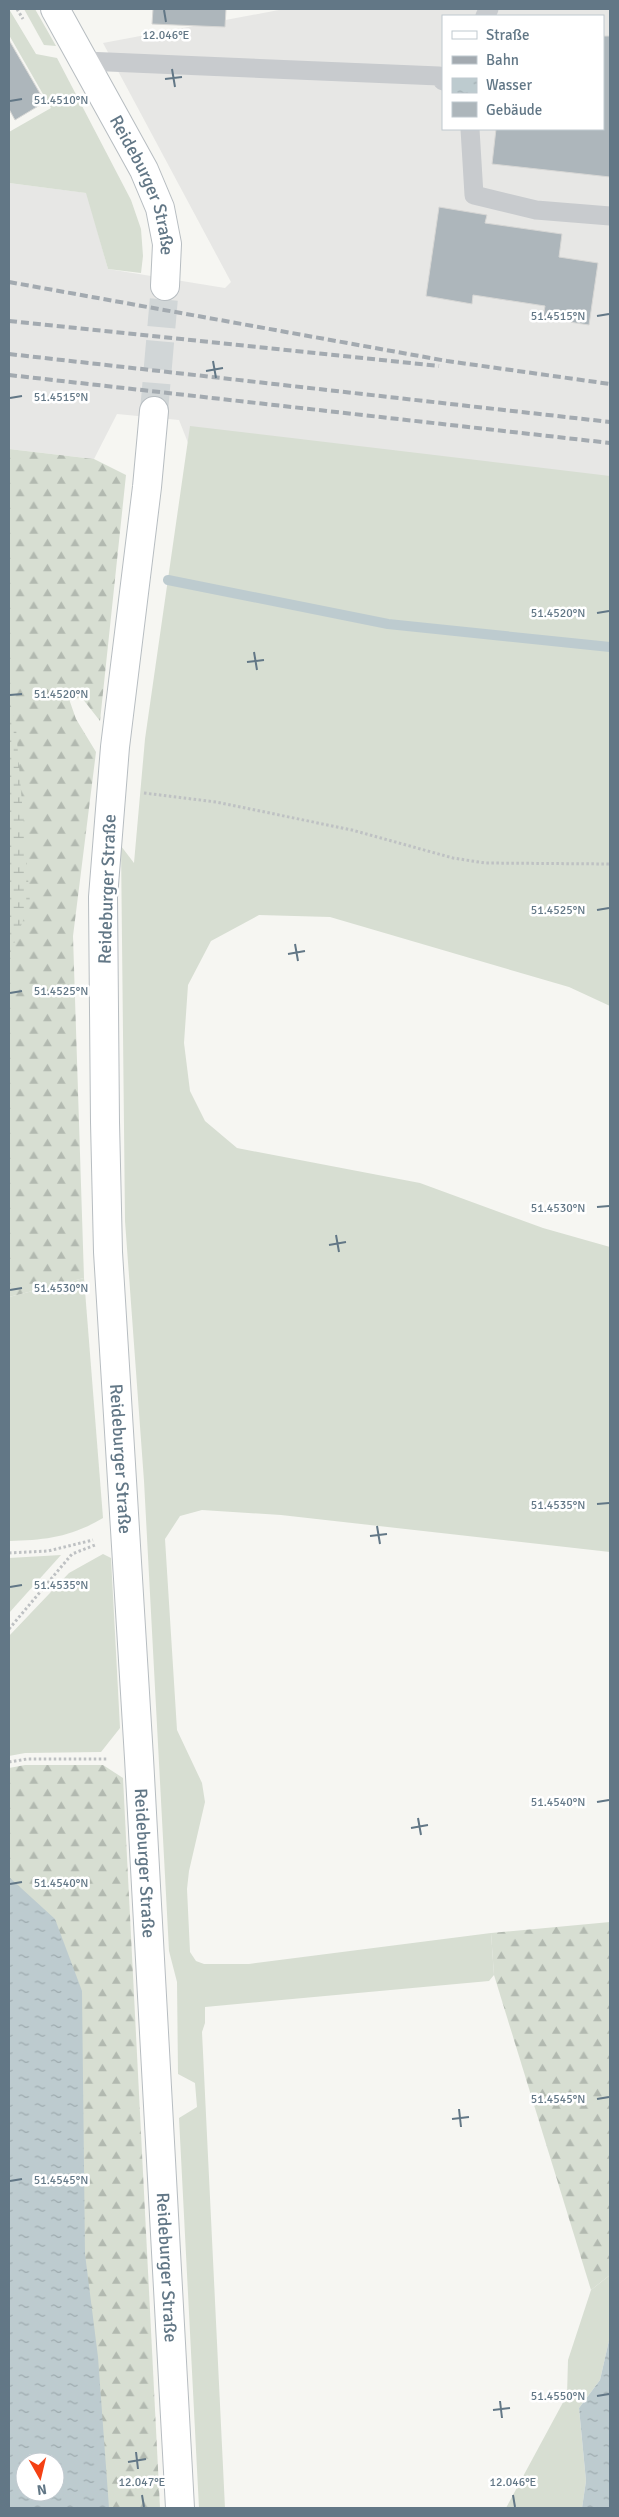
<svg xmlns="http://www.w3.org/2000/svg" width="619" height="2517" viewBox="0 0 619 2517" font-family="Signika,sans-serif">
<defs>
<pattern id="forest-firs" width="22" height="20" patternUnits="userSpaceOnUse" patternTransform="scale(1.25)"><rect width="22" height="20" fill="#d7ded2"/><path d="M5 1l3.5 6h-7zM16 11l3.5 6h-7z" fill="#b2b9b0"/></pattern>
<pattern id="wetland-marsh" width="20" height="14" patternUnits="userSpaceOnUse" patternTransform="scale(1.25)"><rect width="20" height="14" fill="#d7ded2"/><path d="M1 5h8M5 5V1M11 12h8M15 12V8" fill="none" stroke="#b2b9b0"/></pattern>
<pattern id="water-ripples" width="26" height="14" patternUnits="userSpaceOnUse" patternTransform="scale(1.25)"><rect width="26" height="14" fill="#bdcbcf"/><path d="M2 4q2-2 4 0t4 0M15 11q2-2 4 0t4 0" fill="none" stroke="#9daaae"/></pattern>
</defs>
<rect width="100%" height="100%" fill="#f6f6f2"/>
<path fill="#e7e7e5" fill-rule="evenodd" d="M284 9H610V513L198 468 179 420 117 414 94 459 9 449V183L87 193 108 269 225 288 231 282 103 43ZM443 16H603V129H443Z"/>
<g fill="#d7ded2">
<polygon points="9,9 36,54 57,58 131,200 141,229 143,256 141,273 108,269 86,193 9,183 9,132 51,108 9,35"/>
<polygon points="24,9 35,9 56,46 44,45"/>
<polygon points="190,426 610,476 610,1006 569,987 330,917 259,915 211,941 188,985 184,1043 190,1091 205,1121 237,1148 420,1183 543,1228 610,1247 610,1552 281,1515 202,1510 180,1516 165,1539 177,1730 202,1783 205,1802 189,1871 187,1889 190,1952 196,1961 204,1964 249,1964 491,1933 494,1975 489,1981 205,2007 205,2023 202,2032 225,2508 199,2508 179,2118 197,2107 195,2083 178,2074 177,1982 169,1951 144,1481 125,1221 121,846 134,863 145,739"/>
<path d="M84 1278 103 1518C71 1537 46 1540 9 1541V1297Z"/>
<polygon points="103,1554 111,1558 120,1728 101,1752 25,1753 9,1756 9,1636 69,1573"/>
<polygon points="61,1555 9,1613 9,1558"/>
<polygon points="610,2275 610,2336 600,2380 579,2408 586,2481 582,2508 506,2508 567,2395 568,2360 591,2290"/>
</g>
<g fill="url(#forest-firs)">
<polygon points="9,449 94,459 126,475 100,721 82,698 69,699 76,719 96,752 73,936 84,1278 9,1297"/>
<polygon points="25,1765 103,1765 123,1778 160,2508 102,2508 9,1888 9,1768"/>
<polygon points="610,1922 610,2275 591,2290 494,1975 491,1933"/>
</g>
<polygon fill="url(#wetland-marsh)" points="9,696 16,728 30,903 9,956"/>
<g fill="url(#water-ripples)" fill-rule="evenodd">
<path d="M9 1877 55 1919 82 1991 85 2254 98 2357 109 2508H9ZM25 2462H55V2492H25Z"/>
<polygon points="610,2336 610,2508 582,2508 586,2481 579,2408 600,2380"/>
</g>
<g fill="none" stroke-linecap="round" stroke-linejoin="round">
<polyline stroke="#bdcbcf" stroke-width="10" points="168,580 388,624 610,647"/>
</g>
<g fill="#adb6bb" stroke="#d7d7d5">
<polygon points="153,9 226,9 225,27 152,24"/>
<polygon points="603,36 610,36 610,177 492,164 496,129 603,129"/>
<polygon points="9,40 45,102 15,120 9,109"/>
<polygon points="439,207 487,215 485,223 562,234 559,257 598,263 589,325 543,318 545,306 473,295 472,304 426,296"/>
</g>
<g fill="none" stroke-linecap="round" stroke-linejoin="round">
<polyline stroke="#d1d6d7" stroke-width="28" stroke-dasharray="28 14" stroke-linecap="butt" points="154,411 165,286"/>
<g stroke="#b7bdc1" stroke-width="30">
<g id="secondary">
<path id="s1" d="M55 9 144 170 160 208 167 244 165 286"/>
<path id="s2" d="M154 411 147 487 115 747 103 897 105 1122 108 1252 139 1758 180 2508"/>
</g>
</g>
<g stroke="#bec1c3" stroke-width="3" stroke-dasharray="2.5 2.5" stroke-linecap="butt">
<polyline points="17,9 23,19"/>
<polyline points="144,793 216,802 352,830 453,858 485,863 610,864"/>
<polyline points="9,1553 48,1551 93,1540"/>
<polyline points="9,1629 72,1554 95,1545"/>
<polyline points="9,1762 27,1759 108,1759"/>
</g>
<g stroke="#c8cbce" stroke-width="19">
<polyline points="485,16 489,9"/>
<polyline points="85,61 439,76 443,81"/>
<polyline points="470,129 474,195 536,210 610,216"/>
</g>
<use href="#secondary" stroke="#fff" stroke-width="28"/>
<g stroke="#a3aab0" stroke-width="4" stroke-dasharray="8 4" stroke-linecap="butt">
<polyline points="9,282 447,361 610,384"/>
<polyline points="9,321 439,366"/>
<polyline points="9,354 610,422"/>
<polyline points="9,375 610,443"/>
</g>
</g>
<path fill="none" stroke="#627786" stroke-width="2" d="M164 10 166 22M172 69 175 87M165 79 182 77M10 101 22 99M597 316 609 314M213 361 216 378M206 371 223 368M10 398 22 396M597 613 609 611M254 652 257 670M247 662 264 660M10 695 22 694M597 910 609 908M295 944 298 961M288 954 305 951M10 993 22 991M597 1207 609 1206M336 1235 339 1252M329 1245 346 1242M10 1290 22 1288M597 1504 609 1503M377 1526 380 1544M370 1536 387 1534M10 1587 22 1585M597 1802 609 1800M418 1818 421 1835M411 1828 428 1825M10 1884 22 1882M597 2099 609 2097M459 2109 461 2127M452 2119 469 2117M10 2181 22 2179M597 2396 609 2394M500 2401 502 2418M493 2410 510 2408M136 2452 138 2469M128 2462 146 2459M142 2495 144 2507M513 2495 515 2507"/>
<g text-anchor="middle" stroke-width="5" stroke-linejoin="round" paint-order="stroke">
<g font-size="18" fill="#627786" stroke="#fff">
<text dy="6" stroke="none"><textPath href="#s1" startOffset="198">Reideburger Straße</textPath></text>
<text transform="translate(107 889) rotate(-88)" y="6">Reideburger Straße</text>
<text dy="6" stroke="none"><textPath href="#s2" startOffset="1051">Reideburger Straße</textPath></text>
<text dy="6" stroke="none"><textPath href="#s2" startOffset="1456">Reideburger Straße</textPath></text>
<text dy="6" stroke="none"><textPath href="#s2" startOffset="1861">Reideburger Straße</textPath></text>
</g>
</g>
<g font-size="12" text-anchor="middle" fill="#627786" stroke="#fff" stroke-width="5" stroke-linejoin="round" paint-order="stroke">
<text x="166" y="39">12.046°E</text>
<text x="61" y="104">51.4510°N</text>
<text x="558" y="320">51.4515°N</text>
<text x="61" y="401">51.4515°N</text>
<text x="558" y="617">51.4520°N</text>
<text x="61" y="698">51.4520°N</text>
<text x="558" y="914">51.4525°N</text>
<text x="61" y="995">51.4525°N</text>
<text x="558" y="1212">51.4530°N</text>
<text x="61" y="1292">51.4530°N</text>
<text x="558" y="1509">51.4535°N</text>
<text x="61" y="1589">51.4535°N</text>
<text x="558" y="1806">51.4540°N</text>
<text x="61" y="1887">51.4540°N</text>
<text x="558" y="2103">51.4545°N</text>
<text x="61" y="2184">51.4545°N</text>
<text x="558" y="2400">51.4550°N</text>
<text x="142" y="2486">12.047°E</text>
<text x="513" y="2486">12.046°E</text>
</g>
<rect width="619" height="2517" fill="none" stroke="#627786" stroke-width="20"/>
<rect x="442" y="15" width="162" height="115" fill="#ffffff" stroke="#c0c9cf"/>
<rect x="452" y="31" width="25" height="8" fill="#ffffff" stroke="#c0c9cf"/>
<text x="486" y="40" font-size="15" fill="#627786">Straße</text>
<rect x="452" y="56" width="25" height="8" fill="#a3aab0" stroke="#c0c9cf"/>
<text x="486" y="65" font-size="15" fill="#627786">Bahn</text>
<rect x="452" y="78" width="25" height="15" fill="url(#water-ripples)" stroke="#c0c9cf"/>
<text x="486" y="90" font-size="15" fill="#627786">Wasser</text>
<rect x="452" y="102" width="25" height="15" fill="#adb6bb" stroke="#c0c9cf"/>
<text x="486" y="115" font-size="15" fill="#627786">Gebäude</text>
<g transform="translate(40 2477) rotate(172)"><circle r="24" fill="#ffffff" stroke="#c0c9cf"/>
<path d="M0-4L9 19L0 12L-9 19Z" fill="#f44114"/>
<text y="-8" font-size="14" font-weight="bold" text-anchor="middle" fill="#627786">N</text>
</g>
</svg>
